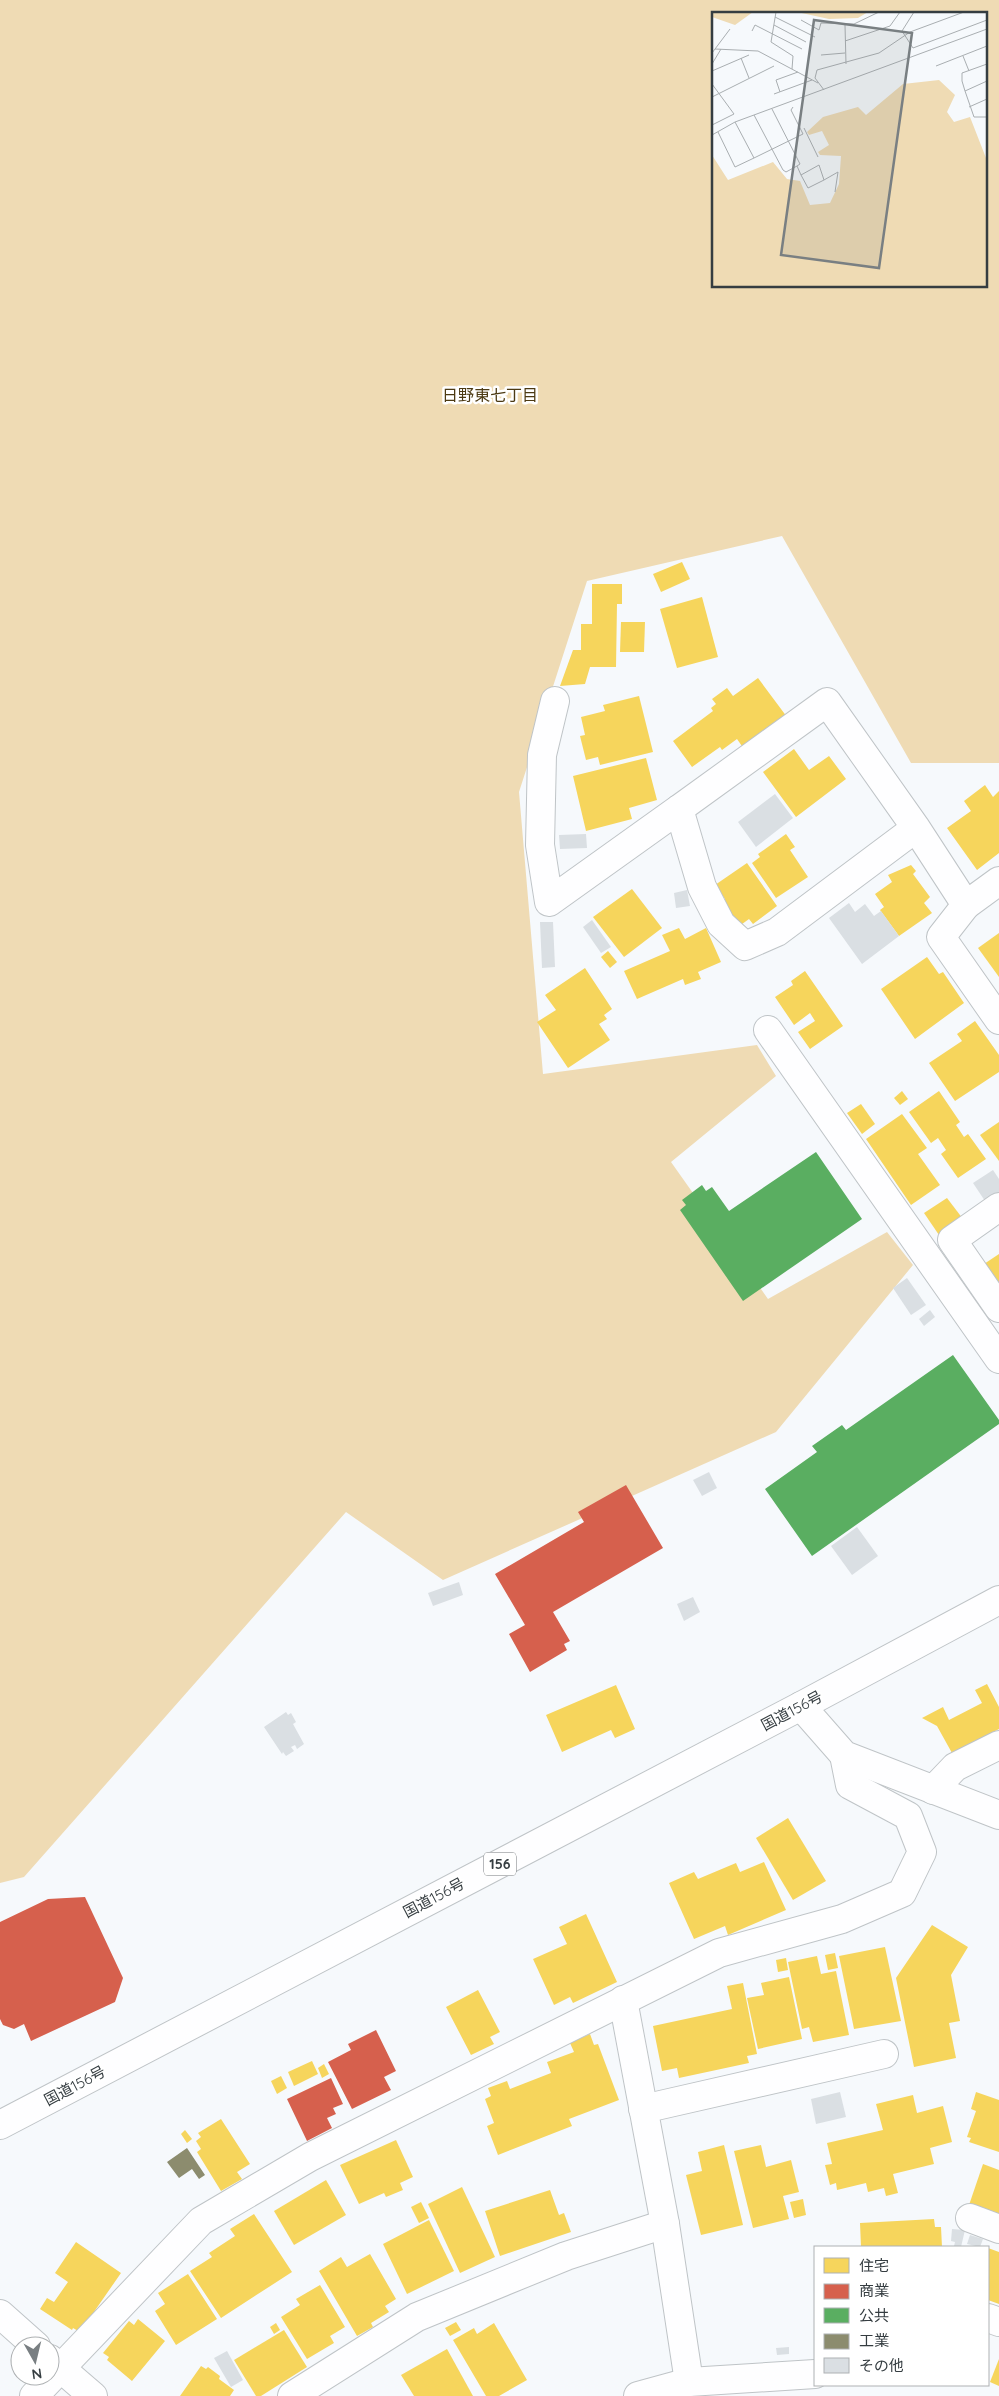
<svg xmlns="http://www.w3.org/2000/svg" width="999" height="2396" viewBox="0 0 999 2396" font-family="Quicksand,'Noto Sans JP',sans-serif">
<rect width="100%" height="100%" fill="#f6f9fc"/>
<path fill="#efdbb4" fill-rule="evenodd" d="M0 0H999V763H911L782 536 587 581 519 792 543 1074 757 1045 776 1076 671 1162 768 1299 887 1232 913 1265 776 1432 443 1580 346 1512 24 1877 0 1883ZM713 14H985V286H713Z"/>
<g fill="#f6d55c">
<polygon points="682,562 690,579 661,592 653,574"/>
<polygon points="592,584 622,584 622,604 617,604 616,667 590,667 585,684 560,686 573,650 581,650 581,624 592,624"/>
<polygon points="702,597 718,657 677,668 660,609"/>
<polygon points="621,622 645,622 644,652 620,652"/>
<polygon points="758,678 787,717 744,749 737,739 722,750 720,747 692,767 673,741 713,711 711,708 716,704 712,699 727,688 733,696"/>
<polygon points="639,696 653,752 600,765 598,757 586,760 580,736 585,735 581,717 605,711 603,705"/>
<polygon points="794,749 809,770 829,756 846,779 796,817 763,772"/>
<polygon points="646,758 657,800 629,808 632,819 586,831 573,776"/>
<polygon points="985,785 993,797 999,791 999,853 977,870 947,828 971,811 964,801"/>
<polygon points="786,834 795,847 790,850 808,877 776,898 752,863 760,857 758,854"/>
<polygon points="747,863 777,906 753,924 749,919 738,927 722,902 725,899 715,885"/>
<polygon points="911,865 916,871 913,874 930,897 924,903 932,913 899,936 880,910 884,907 875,894 892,882 888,875"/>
<polygon points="632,889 662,928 624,957 593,917"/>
<polygon points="679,928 685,939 706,928 721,962 698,972 701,979 685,985 683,979 637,999 624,971 670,951 662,935"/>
<polygon points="999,933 999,977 978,948"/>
<polygon points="608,951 617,962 610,968 601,957"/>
<polygon points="927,957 939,974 943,972 964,1003 915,1039 881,989"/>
<polygon points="585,968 612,1009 604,1015 607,1019 599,1024 610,1040 568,1068 537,1022 556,1010 545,995"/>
<polygon points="805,971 843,1026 810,1049 798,1032 815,1021 810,1013 794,1025 775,997 793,985 791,981"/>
<polygon points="975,1021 999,1055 999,1072 955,1101 929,1063 962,1041 957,1034"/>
<polygon points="902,1091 908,1099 900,1105 894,1098"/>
<polygon points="939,1091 960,1122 956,1125 964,1137 968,1134 986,1159 958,1178 941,1154 946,1150 938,1138 931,1143 909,1112"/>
<polygon points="861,1104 875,1124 862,1134 847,1113"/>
<polygon points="902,1114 927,1148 918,1154 940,1185 911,1205 866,1139"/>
<polygon points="999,1122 999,1161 980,1135"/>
<polygon points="947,1198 963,1219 939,1235 924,1213"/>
<polygon points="999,1254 999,1292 981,1266"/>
<polygon points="987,1684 999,1707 999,1729 952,1753 937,1726 922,1718 943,1707 949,1720 982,1703 975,1690"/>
<polygon points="616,1685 635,1729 615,1738 611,1730 562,1752 546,1715"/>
<polygon points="788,1818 826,1881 793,1900 756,1838"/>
<polygon points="764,1862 786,1910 728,1935 725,1926 694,1939 669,1883 694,1872 698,1879 736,1863 740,1872"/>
<polygon points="586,1914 617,1982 573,2003 570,1997 554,2005 533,1959 567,1944 559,1927"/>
<polygon points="932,1925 968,1947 951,1975 960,2021 949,2023 956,2058 914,2067 896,1978"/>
<polygon points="885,1947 901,2021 854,2029 839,1956"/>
<polygon points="835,1953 838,1968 828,1970 825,1955"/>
<polygon points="817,1956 821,1974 836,1971 849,2035 813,2042 809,2027 802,2029 788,1962"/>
<polygon points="786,1958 788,1970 778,1972 776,1960"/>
<polygon points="789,1977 802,2039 758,2049 747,1998 764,1995 761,1983"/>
<polygon points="743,1983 757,2054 747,2056 749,2063 679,2078 677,2068 662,2071 653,2026 732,2009 727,1986"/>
<polygon points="478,1990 500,2032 490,2037 494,2044 471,2055 446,2007"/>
<polygon points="590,2034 594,2045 598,2044 619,2100 569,2119 572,2126 498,2155 487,2126 494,2123 485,2099 491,2096 488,2088 507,2081 510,2089 551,2073 547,2062 574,2052 570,2043"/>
<polygon points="312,2061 318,2074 294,2086 288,2072"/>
<polygon points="324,2064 329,2074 322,2078 318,2068"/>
<polygon points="281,2076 287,2088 277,2094 271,2081"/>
<polygon points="976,2092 999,2100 999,2152 969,2142 971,2138 967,2137 976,2111 971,2109"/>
<polygon points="913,2095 917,2113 943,2106 952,2142 930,2148 934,2164 893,2174 898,2193 886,2196 884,2188 868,2192 866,2183 837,2190 836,2183 830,2185 825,2165 832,2164 827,2143 883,2130 876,2104"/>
<polygon points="221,2119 250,2164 237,2172 242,2179 221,2191 197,2152 201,2149 196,2141 201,2137 198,2133"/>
<polygon points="185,2130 192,2139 187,2143 181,2134"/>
<polygon points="396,2140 413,2177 400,2183 403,2190 386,2197 384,2193 359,2204 340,2165"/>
<polygon points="724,2145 743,2225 701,2235 686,2175 702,2171 698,2152"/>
<polygon points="761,2145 766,2167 791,2160 799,2192 783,2196 789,2219 753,2228 734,2151"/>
<polygon points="983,2164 999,2170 999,2219 968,2208"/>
<polygon points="326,2180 346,2215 294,2245 274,2211"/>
<polygon points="462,2187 495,2257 460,2273 428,2204"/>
<polygon points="550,2190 559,2215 564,2213 571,2232 500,2256 485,2211"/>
<polygon points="803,2199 806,2215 794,2218 790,2202"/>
<polygon points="421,2202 429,2218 419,2223 411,2207"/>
<polygon points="254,2214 292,2272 221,2318 190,2271 212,2257 209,2253 235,2236 230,2229"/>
<polygon points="934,2219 935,2227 941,2227 942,2247 861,2247 860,2223"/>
<polygon points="429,2220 454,2271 407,2294 383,2244"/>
<polygon points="76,2242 121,2273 80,2332 73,2328 72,2330 40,2309 47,2298 54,2302 68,2282 55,2273"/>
<polygon points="988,2248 999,2252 999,2304 988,2300"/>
<polygon points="370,2254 396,2299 385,2306 389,2312 371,2323 373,2327 357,2336 319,2271 341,2257 347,2267"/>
<polygon points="188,2274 217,2319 176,2345 155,2311 165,2304 158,2293"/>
<polygon points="320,2285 345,2327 330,2336 334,2343 307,2359 281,2317 300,2305 296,2299"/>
<polygon points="138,2319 165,2341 132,2381 107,2360 109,2357 103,2353 129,2321 134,2325"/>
<polygon points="456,2322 461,2330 450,2336 445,2328"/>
<polygon points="276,2323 280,2330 274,2334 270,2327"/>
<polygon points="494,2323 527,2380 499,2396 486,2396 453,2340 474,2328 477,2334"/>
<polygon points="284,2330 307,2367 261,2396 256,2396 234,2360"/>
<polygon points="447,2349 473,2396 414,2396 401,2375"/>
<polygon points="999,2359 999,2386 990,2382"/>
<polygon points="201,2366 206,2369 208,2367 220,2376 219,2379 234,2390 230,2396 180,2396"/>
</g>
<g fill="#d6604d">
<polygon points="626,1485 663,1548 553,1612 570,1641 564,1644 567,1650 530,1672 509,1634 525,1625 495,1574 584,1522 578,1512"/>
<polygon points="85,1897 123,1978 115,2002 31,2041 24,2024 14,2029 3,2025 0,2019 0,1922 48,1899"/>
<polygon points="376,2030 396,2071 384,2077 391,2090 352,2109 328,2062 351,2050 348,2044"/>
<polygon points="331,2078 343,2104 333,2108 336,2114 327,2118 332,2128 307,2141 287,2099"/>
</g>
<g fill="#5aae61">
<polygon points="816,1152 862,1219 743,1301 680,1210 686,1205 682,1200 702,1185 706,1191 712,1187 729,1211"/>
<polygon points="953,1355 999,1420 999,1424 812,1556 765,1489 817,1452 812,1446 842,1425 846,1430"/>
</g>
<polygon fill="#8c8c6e" points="187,2148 205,2175 199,2179 192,2169 179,2178 167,2162"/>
<g fill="#dadfe3">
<polygon points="775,794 793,818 756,847 738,822"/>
<polygon points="586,834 587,848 560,849 559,835"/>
<polygon points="687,890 690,906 676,908 674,893"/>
<polygon points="849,903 855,912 865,904 874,916 881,911 899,936 862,964 829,918"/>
<polygon points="592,920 611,947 601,953 583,927"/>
<polygon points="540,922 553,922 555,967 542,968"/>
<polygon points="993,1170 999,1179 999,1192 985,1201 973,1183"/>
<polygon points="907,1278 926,1305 911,1315 893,1288"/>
<polygon points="930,1310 935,1317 924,1326 919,1319"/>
<polygon points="709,1472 717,1488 702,1496 693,1480"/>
<polygon points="857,1527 878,1556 852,1575 831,1546"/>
<polygon points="459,1582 463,1595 433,1606 428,1593"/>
<polygon points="693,1597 700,1612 684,1621 677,1604"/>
<polygon points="286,1712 288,1715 291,1713 296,1722 293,1724 304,1744 297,1749 295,1745 291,1747 294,1751 286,1756 283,1752 282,1754 264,1727"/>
<polygon points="840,2092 846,2117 816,2124 811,2099"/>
<polygon points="952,2229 965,2230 961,2247 954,2246 955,2242 951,2241"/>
<polygon points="970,2235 983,2239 980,2247 967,2244"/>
<polygon points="789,2347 789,2354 777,2355 776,2348"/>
<polygon points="227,2351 243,2380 231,2387 214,2358"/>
</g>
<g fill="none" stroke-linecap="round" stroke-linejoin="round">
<g stroke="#bfc4c7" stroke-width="30">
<g id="street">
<polyline points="555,701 542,755 540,845 549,902 679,809"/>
<polyline points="916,828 777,932 745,946 721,924 702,887 679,809 827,702 916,828 966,905 999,881"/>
<polyline points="966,905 941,937 999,1020"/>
<polyline points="768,1030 999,1359"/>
<polyline points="999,1207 952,1240 999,1308"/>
<polyline points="801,1706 844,1755 999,1815"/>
<polyline points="933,1790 955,1767 999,1745"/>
<polyline points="623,2000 665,2224 689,2382"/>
<polyline points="643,2109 884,2054"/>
<polyline points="970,2218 999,2229"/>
<polyline points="0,2314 36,2346"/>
<polyline points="988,2318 999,2322"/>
<polyline points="50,2359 93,2396"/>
<polyline points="34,2396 201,2221 310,2157 719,1953 842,1919 902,1893 922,1852 908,1816 850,1785 844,1755"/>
<polyline points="292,2396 417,2317 566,2256 665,2224"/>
<polyline points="638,2396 689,2382 815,2374"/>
</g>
</g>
<g stroke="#bfc4c7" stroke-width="30">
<polyline id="highway" points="0,2125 801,1706 999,1600"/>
</g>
<use href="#street" stroke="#fefeff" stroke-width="28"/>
<use href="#highway" stroke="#fefeff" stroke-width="28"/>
</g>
<g text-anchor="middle" stroke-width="5" stroke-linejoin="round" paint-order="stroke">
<rect fill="#fff" stroke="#72777a" stroke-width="1" x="484" y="1852.5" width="32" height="23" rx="4"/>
<g font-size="14" font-weight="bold" fill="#353d41">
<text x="500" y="1869">156</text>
</g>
<g font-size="15" fill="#353d41" stroke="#fff">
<text transform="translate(792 1711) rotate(-28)" y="5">国道156号</text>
<text transform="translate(434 1898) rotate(-28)" y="5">国道156号</text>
<text transform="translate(75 2086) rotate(-28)" y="5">国道156号</text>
</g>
<g font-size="16" fill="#4c3a13" stroke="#fff">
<text x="490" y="401">日野東七丁目</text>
</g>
</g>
<g transform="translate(712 12)">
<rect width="275" height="275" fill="#f6f9fc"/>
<path d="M0 0H41L23 13 0 5ZM85 0H156L146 6 117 7ZM227 68 243 83 235 100 242 110 258 105 274 146 275 275H0V143L16 168 61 150 75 167 88 169 98 193 118 191 127 172 129 144 108 143 106 140 117 133 110 119 97 123 95 120 111 105 146 95 154 103 191 72Z" fill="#efdbb4"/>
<path fill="none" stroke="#a9aeb1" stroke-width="1" d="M64 0 59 30 81 44 80 57M202 0 190 19 201 36 275 8M63 5 103 25M89 8 107 18 109 11 142 12 167 0M62 13 94 30M133 13 134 52M40 19 43 13 90 37M133 29 178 14 188 0M3 37 46 39 106 71M0 41 18 17M109 43 133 41M251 44 257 59M29 46 37 66M0 52 9 37M275 52 250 61V69L253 79 275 69M224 54 275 34M0 59 37 43M0 72 22 102 0 113M112 78 103 66 105 58 167 41 198 20 252 0M253 79 262 105H275M68 80 64 68 86 60M62 82 100 68M0 85 62 54M257 95 275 87M60 97 88 152 85 154M42 103 71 158 74 160 85 154 89 163 96 176 112 168 107 153 89 163M23 110 42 146 91 122 79 98 81 95M92 116 106 145M6 120 23 155 42 146M0 123 23 110 275 17M112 168 126 160 123 180"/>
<path fill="#797f82" fill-opacity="0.15" stroke="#797f82" stroke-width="2.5" d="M102 8 200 21 167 256 69 243Z"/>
<rect width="275" height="275" fill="none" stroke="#353d41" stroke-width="2.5"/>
</g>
<rect x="814" y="2246" width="175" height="140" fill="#ffffff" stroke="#aeb1b3"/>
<rect x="824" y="2258" width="25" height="15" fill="#f6d55c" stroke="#aeb1b3"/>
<text x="859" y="2271" font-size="15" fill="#353d41">住宅</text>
<rect x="824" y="2284" width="25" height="15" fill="#d6604d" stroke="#aeb1b3"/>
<text x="859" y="2296" font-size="15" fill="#353d41">商業</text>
<rect x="824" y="2308" width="25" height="15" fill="#5aae61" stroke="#aeb1b3"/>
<text x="859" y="2321" font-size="15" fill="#353d41">公共</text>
<rect x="824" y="2334" width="25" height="15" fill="#8c8c6e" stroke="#aeb1b3"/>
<text x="859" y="2346" font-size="15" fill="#353d41">工業</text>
<rect x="824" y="2358" width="25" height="15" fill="#dadfe3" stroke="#aeb1b3"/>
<text x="859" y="2371" font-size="15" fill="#353d41">その他</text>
<g transform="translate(35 2361) rotate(172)"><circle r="24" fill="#ffffff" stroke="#aeb1b3"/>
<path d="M0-4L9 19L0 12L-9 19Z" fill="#797f82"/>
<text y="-8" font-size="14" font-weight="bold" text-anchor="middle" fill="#353d41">N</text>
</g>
</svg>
